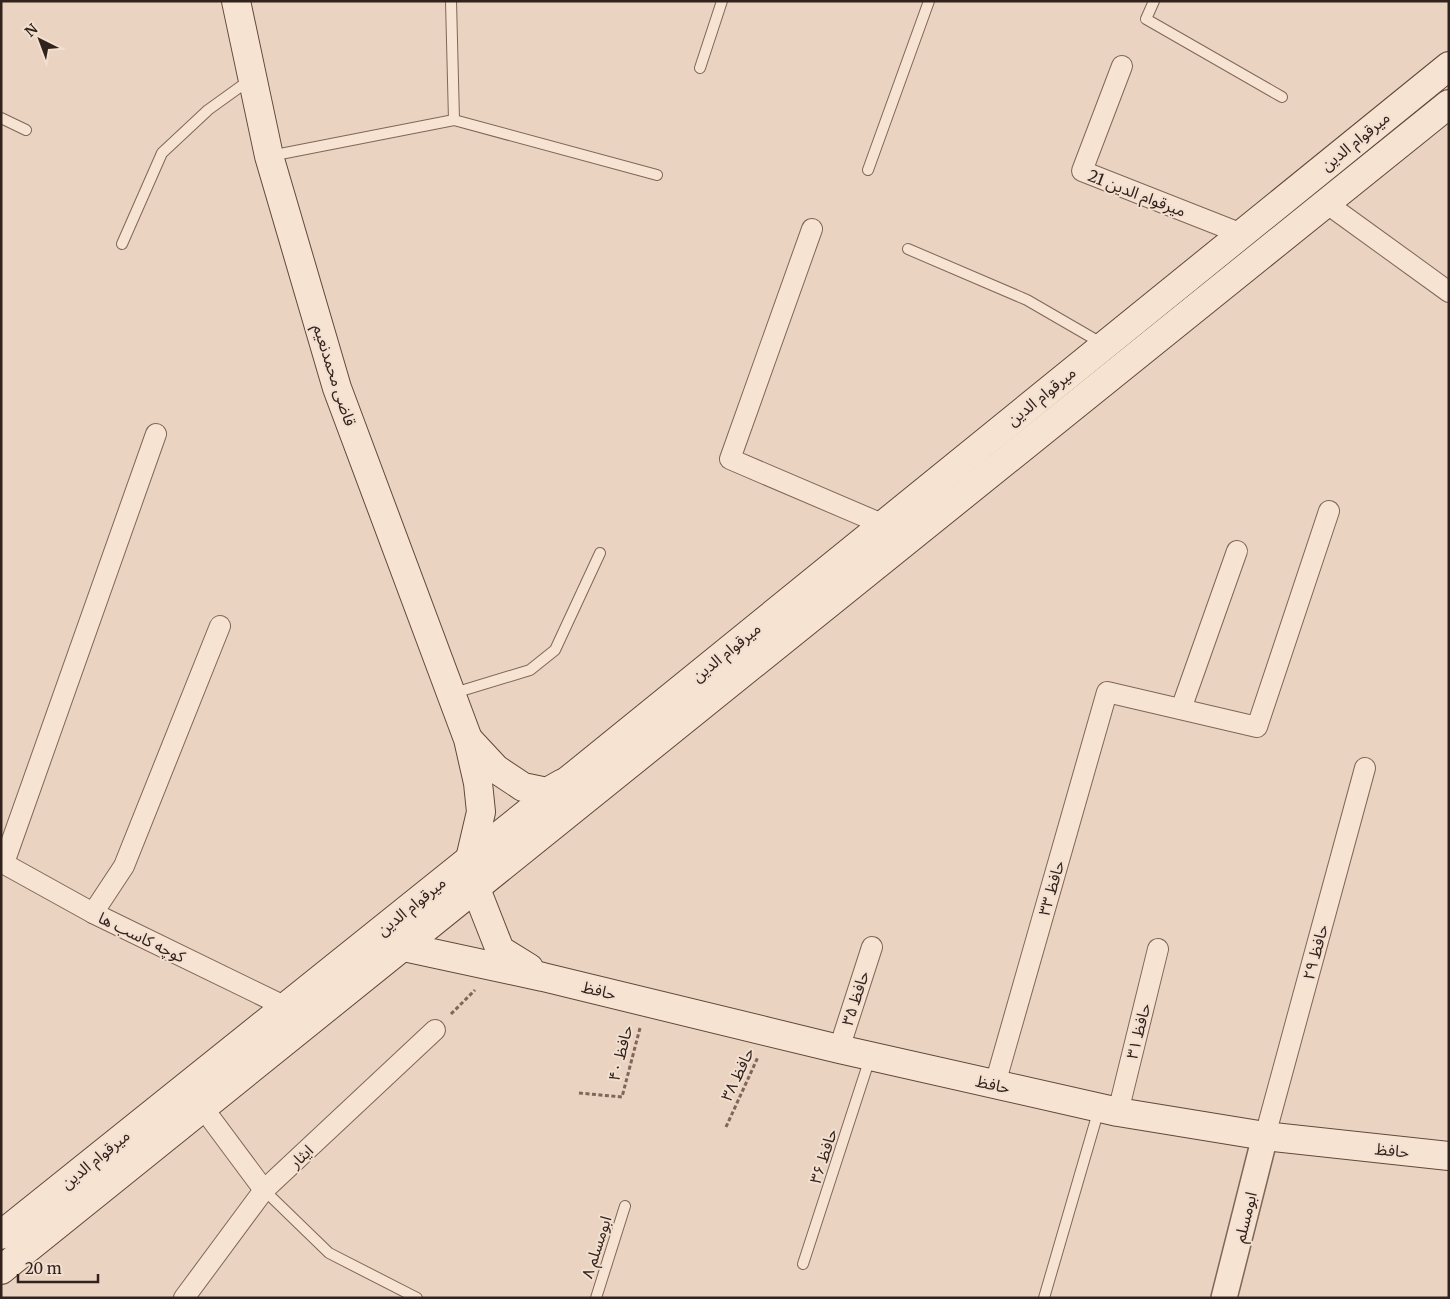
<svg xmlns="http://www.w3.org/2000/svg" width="1450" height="1299" viewBox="0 0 1450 1299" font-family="Merriweather,'Noto Sans Arabic',serif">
<rect width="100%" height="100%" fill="#ead3c0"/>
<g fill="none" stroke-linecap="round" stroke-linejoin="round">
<g stroke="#816559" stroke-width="12">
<g id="service">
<polyline points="451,1 454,120"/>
<polyline points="1154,1 1146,19 1282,97"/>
<polyline points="700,68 722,1"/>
<polyline points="1,118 26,130"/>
<polyline points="270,156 454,120 657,175"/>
<polyline points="868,170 929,1"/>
<polyline points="122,244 162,153 208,110 251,79"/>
<polyline points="908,249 1027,300 1103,344"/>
<polyline points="451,694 530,670 555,650 600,553"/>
<polyline points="264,1190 329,1253 417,1298"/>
<polyline points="803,1264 870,1058"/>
<polyline points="596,1298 625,1206"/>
<polyline points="1044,1298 1099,1109"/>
</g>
</g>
<g stroke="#816559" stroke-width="22">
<g id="minor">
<polyline points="1122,66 1082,171 1242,234"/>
<polyline points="1326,203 1449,292"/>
<polyline points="812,229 730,459 882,524"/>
<polyline points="1181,709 1237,551"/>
<polyline points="1,862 93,913 286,1007"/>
<polyline points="4,863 156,434"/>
<polyline points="93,913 124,866 220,626"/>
<polyline points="839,1049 872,947"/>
<polyline points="995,1084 1107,692 1257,727 1329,511"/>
<polyline points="203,1108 264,1190"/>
<polyline points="1118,1112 1158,949"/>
<polyline points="1265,1136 1365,768"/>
<polyline points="184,1298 264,1190 435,1030"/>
</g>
</g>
<g stroke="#816559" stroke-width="28">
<polyline id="tertiary" points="1224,1298 1265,1136"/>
</g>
<g stroke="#63473d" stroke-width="30">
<g id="secondary">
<polyline points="236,1 269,156 337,388 468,739 478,783 481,812 470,859"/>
<polyline points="469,740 496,769 523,787 547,792 563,783"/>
<polyline points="476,889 500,950 529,968"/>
<polyline points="404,947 543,977 839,1049 1118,1112 1265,1136 1449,1156"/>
<polyline points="1,1235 571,778 1449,66"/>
<polyline points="1,1270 1449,104"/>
</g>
</g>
<g stroke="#816559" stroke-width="3" stroke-dasharray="4 2.5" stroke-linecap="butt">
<polyline points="451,1014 475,990"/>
<polyline points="579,1093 622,1097 640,1028"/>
<polyline points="726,1127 758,1057"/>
</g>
<use href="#service" stroke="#f6e3d2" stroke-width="10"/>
<use href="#minor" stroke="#f6e3d2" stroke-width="20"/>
<use href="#tertiary" stroke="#f6e3d2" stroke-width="25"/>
<use href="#secondary" stroke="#f6e3d2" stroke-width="28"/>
</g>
<g text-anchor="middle" stroke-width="4" stroke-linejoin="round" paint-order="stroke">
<g font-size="16" fill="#32221d" stroke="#f2dfcf">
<text transform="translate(1355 141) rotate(-39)" y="6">میرقوام الدین</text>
<text transform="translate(1137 193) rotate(21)" y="6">میرقوام الدین 21</text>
<text transform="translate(335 375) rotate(72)" y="6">قاضی محمدنعیم</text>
<text transform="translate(1041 396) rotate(-39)" y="6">میرقوام الدین</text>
<text transform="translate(726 652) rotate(-39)" y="6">میرقوام الدین</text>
<text transform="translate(1051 888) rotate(-74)" y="6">حافظ ۳۳</text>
<text transform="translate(411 906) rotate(-39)" y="6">میرقوام الدین</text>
<text transform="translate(142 937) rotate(26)" y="6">کوچه کاسب ها</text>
<text transform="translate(1315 952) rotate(-75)" y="6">حافظ ۲۹</text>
<text transform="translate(599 990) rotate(14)" y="6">حافظ</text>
<text transform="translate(855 998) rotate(-72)" y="6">حافظ ۳۵</text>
<text transform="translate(1138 1031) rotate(-76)" y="6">حافظ ۳۱</text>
<text transform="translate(620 1053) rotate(-76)" y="6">حافظ ۴۰</text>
<text transform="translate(737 1074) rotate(-65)" y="6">حافظ ۳۸</text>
<text transform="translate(993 1084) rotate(13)" y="6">حافظ</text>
<text transform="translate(1392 1150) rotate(6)" y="6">حافظ</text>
<text transform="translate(301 1156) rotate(-43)" y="6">ایثار</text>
<text transform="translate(823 1156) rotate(-72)" y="6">حافظ ۳۶</text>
<text transform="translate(95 1159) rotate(-39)" y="6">میرقوام الدین</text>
<text transform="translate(1245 1217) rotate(-76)" y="6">ابومسلم</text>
<text transform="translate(596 1247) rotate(-72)" y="6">ابومسلم ۸</text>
</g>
</g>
<rect width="1450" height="1299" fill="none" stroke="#32221d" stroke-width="5"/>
<g transform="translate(40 40) rotate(318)" stroke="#f2dfcf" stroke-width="4" paint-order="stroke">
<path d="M0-4L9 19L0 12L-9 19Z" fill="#32221d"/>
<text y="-8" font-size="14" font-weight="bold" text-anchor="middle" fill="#32221d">N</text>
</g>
<path d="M18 1274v8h80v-8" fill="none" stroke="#32221d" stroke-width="2.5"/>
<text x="25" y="1274" font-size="15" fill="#32221d" stroke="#f2dfcf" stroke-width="4" paint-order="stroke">20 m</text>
</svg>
